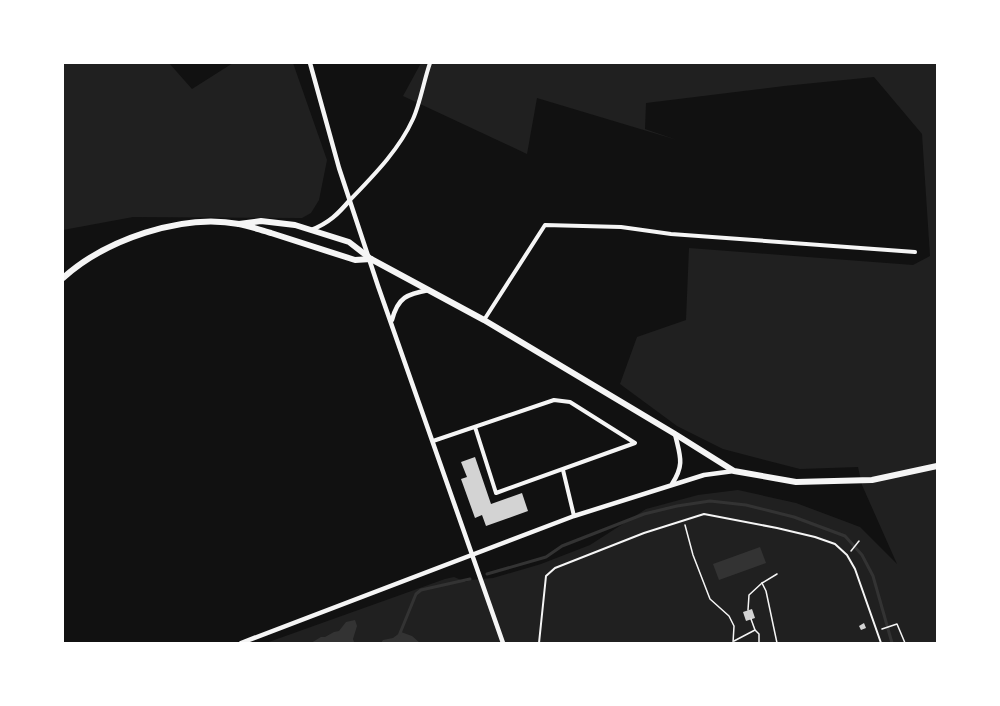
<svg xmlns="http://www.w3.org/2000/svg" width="1000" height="706" viewBox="0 0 1000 706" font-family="'Noto Serif',serif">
<rect width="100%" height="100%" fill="#111"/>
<g fill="#202020">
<polygon points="63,63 169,63 192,89 233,63 293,63 327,160 319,200 311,213 302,218 133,217 63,230"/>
<polygon points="421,63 937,63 937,643 266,643 445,579 454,577 466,582 470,580 493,578 541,564 590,545 646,509 698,495 738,490 796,503 860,527 897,564 862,485 858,467 800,469 723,449 677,426 620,384 637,337 686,320 689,248 913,265 930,256 922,134 874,77 784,86 646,103 645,129 677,140 537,98 527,154 403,96"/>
</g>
<g fill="#333">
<polygon points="760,547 766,563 719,580 713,564"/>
<polygon points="355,620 357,626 353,639 354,642 360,643 311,643 321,637 325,637 334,632 339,631 346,622"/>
<polygon points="401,632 412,636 420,643 381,643 383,640 393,638"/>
</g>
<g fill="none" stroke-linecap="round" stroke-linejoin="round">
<g stroke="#333" stroke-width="3">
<polyline points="487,574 546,557 562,546 644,514 677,506 710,501 746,505 794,517 845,536 862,555 873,576 892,643"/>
<polyline points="396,643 416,594 421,590 470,579"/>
</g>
</g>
<g fill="#d3d3d3">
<polygon points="475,457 491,504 522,493 528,511 486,526 482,515 475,518 461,479 467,477 461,462"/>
<polygon points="752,609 755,618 746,621 743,612"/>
<polygon points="864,623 866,628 861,630 859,626"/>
</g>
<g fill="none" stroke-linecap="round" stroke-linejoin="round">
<g stroke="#f5f5f5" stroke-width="1.5">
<polyline points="685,525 693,555 710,599 729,616 734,626 733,643"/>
<polyline points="851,551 859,541"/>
<polyline points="762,583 766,591 777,643"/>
<polyline points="748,610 749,595 762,583 777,574"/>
<polyline points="751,619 755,630"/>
<polyline points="882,629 897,624 905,643"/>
<polyline points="734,641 755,630 759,634 759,643"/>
</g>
<polyline stroke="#f5f5f5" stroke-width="2" points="539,643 546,576 555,568 644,533 704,514 777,528 815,537 835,544 847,555 855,569 881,643"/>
<g stroke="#f5f5f5" stroke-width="4">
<path d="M350 200C373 176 399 150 413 119 420 104 424 80 430 63"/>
<polyline points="484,320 545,225 621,227 671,234 915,252"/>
<polyline points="433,441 554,400 570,402 635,443 496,493 475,427"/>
<polyline points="563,470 574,516"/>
</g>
<g stroke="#f5f5f5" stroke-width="4.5">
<polyline points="310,63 339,168 378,286 503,643"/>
<path d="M311 230C329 223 338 214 350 200"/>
<path d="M392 320C398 297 407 294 429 290"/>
<path d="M672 484C685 464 680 456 675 434"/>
<polyline points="241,643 574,516 704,475 734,471"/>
</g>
<g stroke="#f5f5f5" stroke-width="6">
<polyline points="239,224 261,221 295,225 349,242 371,259 484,320 675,434 734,471 796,482 872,480 937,466"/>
<path d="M63 278C105 240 182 213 239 224 250 226 260 230 271 233 299 242 327 251 355 260L371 259"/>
</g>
</g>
<rect width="1000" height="706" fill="none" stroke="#ffffff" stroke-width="128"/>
</svg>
